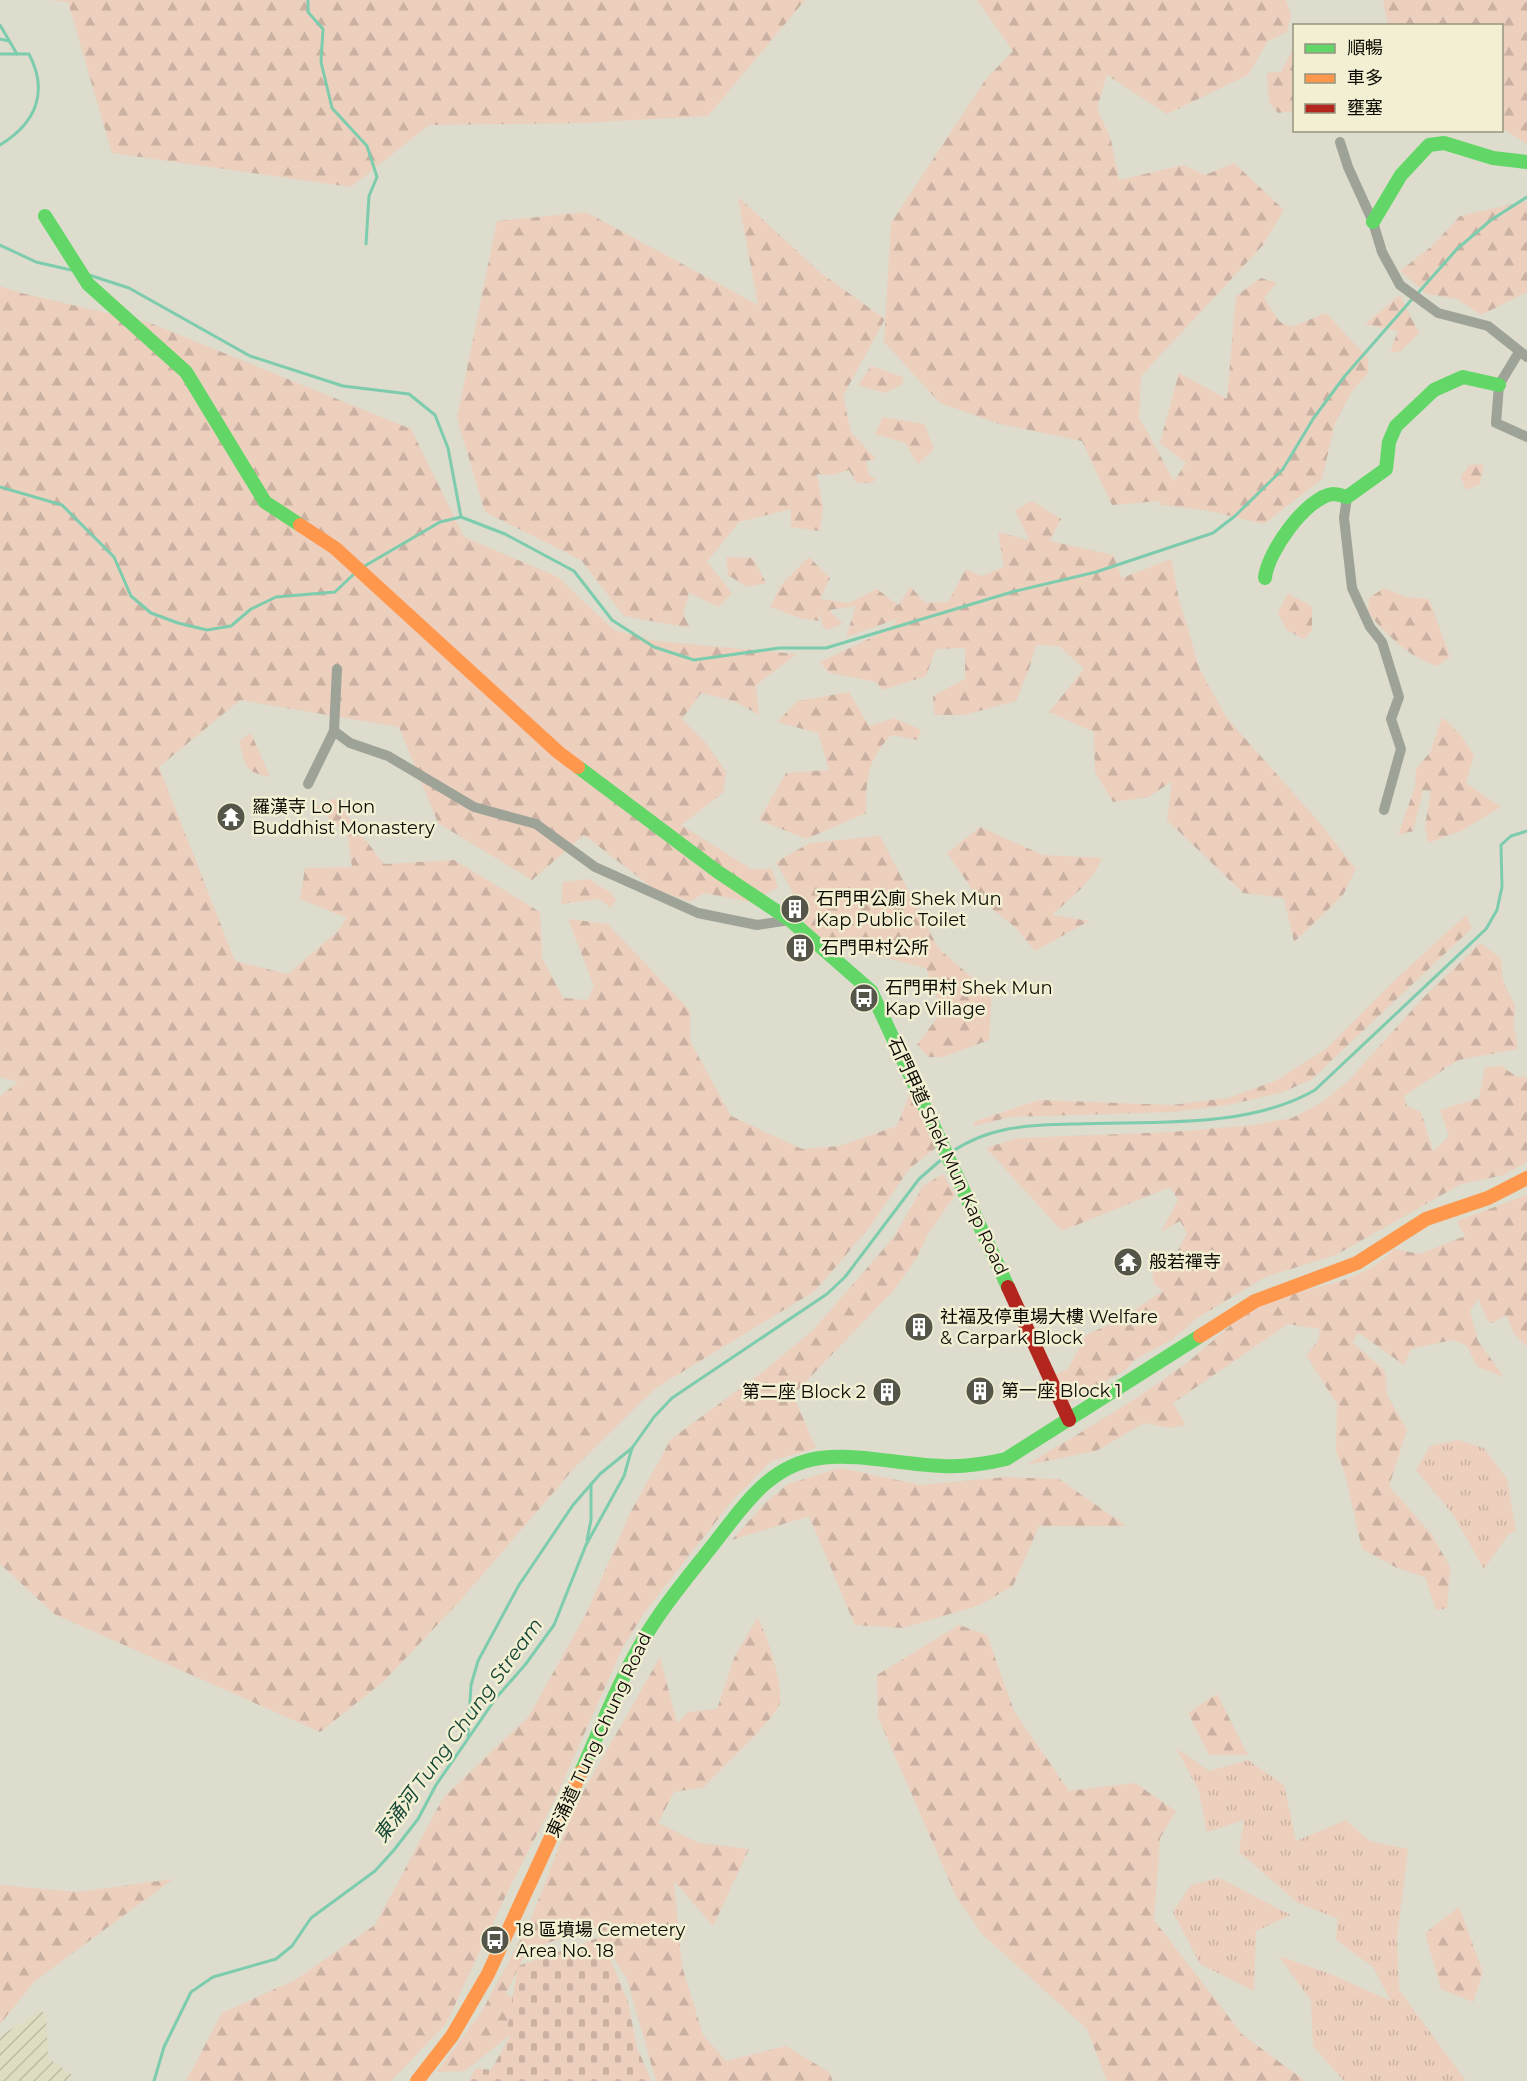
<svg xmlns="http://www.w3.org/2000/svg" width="1527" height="2081" viewBox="0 0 1527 2081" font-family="Montserrat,'Noto Sans TC',sans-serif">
<defs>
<pattern id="industrial-furrows" width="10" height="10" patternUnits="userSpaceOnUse" patternTransform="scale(1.5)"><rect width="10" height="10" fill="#dedcc1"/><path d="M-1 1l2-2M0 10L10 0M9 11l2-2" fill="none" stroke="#bdbca4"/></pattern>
<pattern id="grass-tufts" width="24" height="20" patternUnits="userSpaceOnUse" patternTransform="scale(1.5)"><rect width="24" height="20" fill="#edcfbe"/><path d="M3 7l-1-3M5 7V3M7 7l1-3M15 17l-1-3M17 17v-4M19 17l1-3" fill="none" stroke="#cab1a2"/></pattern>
<pattern id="forest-firs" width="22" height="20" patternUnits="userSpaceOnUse" patternTransform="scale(1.5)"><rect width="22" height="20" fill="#edcfbe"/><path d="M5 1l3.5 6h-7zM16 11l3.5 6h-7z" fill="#cab1a2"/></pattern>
<pattern id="cemetery-stones" width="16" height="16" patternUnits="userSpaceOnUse" patternTransform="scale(1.5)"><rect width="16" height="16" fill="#edcfbe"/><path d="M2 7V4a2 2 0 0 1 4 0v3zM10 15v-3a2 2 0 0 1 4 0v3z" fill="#cab1a2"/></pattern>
</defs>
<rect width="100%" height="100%" fill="#dddccd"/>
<polygon fill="url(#industrial-furrows)" points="41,2011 46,2014 48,2058 71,2074 71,2081 0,2081 0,2036"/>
<g fill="url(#grass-tufts)">
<polygon points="1458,1440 1484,1448 1507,1479 1516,1530 1508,1535 1484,1569 1454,1516 1416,1470 1430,1446"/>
<polygon points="1176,1748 1209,1771 1248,1760 1284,1785 1296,1841 1346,1820 1369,1841 1408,1849 1397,1937 1399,1990 1466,2081 1344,2081 1313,2046 1311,2001 1279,1956 1328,1973 1391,2001 1373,1967 1336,1940 1338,1919 1298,1903 1239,1852 1244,1820 1207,1832 1199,1791"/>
<polygon points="1219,1878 1291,1915 1256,1931 1254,1991 1200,1964 1173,1912 1191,1885"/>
</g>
<g fill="url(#forest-firs)">
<polygon points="49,0 805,0 708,116 582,123 429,125 351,187 112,153 68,2"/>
<polygon points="977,0 1286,0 1291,16 1287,32 1268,41 1248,75 1167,114 1107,75 1097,108 1111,140 1119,180 1183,165 1205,175 1234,163 1284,210 1263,245 1141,376 1139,417 1174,481 1186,463 1160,443 1179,373 1227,399 1236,296 1261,278 1277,283 1264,298 1279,321 1291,327 1326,313 1368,358 1368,373 1352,391 1335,423 1322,479 1264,524 1205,510 1159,505 1161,501 1112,505 1082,441 1000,424 940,403 884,342 891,223 986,79 1013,51"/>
<polygon points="1383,0 1527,0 1527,144 1502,128 1502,26 1388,25"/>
<polygon points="1294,47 1294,111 1278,113 1269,102 1267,73 1281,72"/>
<polygon points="738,197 822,274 885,319 843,396 851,432 876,459 866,461 869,475 876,479 872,483 857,483 849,470 832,475 817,474 823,508 820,531 791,527 791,509 739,522 707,562 732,593 719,607 689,593 683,614 690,628 624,616 581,560 485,512 457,418 497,221 586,212 758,305"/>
<polygon points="1527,201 1527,292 1481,315 1457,299 1427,294 1400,271 1432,246 1460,216"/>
<polygon points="0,286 21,293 150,323 411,429 464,537 558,577 614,630 656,641 797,654 756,685 759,715 734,701 701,693 682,719 706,743 726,772 723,793 681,825 751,869 772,869 778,888 750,902 704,893 690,902 654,889 584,835 532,880 438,823 399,727 240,700 159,767 235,961 288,974 338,931 347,918 300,899 305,868 352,867 347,833 316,807 334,798 384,864 454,860 540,912 542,958 563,998 587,1000 594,986 568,919 608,924 690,1011 690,1041 731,1116 802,1149 839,1146 897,1126 911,1090 937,1147 909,1169 869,1228 815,1291 656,1388 576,1466 459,1602 384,1681 320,1732 54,1614 0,1564 0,1096 18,1082 0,1077"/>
<polygon points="1400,295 1419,333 1401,351 1390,353 1398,331 1365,324"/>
<polygon points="871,366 903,377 903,384 885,393 858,385"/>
<polygon points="883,417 924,424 934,449 918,464 905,443 875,434"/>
<polygon points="1484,464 1480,484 1466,490 1461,477 1469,465"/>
<polygon points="1032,501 1061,519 1050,541 1113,555 1122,578 1171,559 1179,599 1200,670 1226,717 1318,821 1356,869 1343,895 1294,942 1284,898 1243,893 1167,820 1172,781 1149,797 1113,802 1095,772 1094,732 1049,712 1084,669 1059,646 1036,645 1030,666 1016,701 964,715 934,715 933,696 965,679 965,648 936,649 926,676 883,690 876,682 829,673 820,662 892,628 897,619 846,637 856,606 829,610 843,624 827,630 822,625 821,613 819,621 800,618 770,607 781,585 809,557 830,578 820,599 849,603 877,589 898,605 911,587 925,603 948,602 966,569 981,576 1004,567 998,532 1029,540 1015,510"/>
<polygon points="726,557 753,558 766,583 747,587 728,575"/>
<path d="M1384 588 1406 597 1429 599 1450 657 1437 666C1409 657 1387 635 1368 613L1369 598Z"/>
<polygon points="1288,593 1312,607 1312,630 1304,639 1287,630 1278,613"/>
<path d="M849 692 869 726 894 718 921 730 917 740 891 735C867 761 866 778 866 813L806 839 759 820 786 773 829 770 818 733 777 722 798 701Z"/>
<polygon points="1442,717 1461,735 1474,756 1466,783 1501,807 1461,831 1428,843 1425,825 1431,791 1423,790 1413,831 1398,835 1415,787 1416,769 1431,751"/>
<path d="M251 733 270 777C243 772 246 765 239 741Z"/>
<path d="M980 827 1043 855 1102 858C1092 882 1071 898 1052 915L1089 921 1035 951 1015 927 978 898 947 853Z"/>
<polygon points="880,836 938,948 989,992 992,989 989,1040 943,1057 929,1057 917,1045 942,1011 926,968 804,937 805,914 776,862 810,843"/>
<polygon points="589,879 610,892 616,900 611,908 599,899 561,904 563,882"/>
<polygon points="1466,915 1472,928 1311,1080 1280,1093 1228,1105 1173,1112 1010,1117 975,1126 973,1122 1039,1100 1172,1105 1228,1098 1275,1081 1326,1049 1396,979"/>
<polygon points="1480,943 1501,958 1503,981 1515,1006 1514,1027 1518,1049 1458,1060 1404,1096 1407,1106 1421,1112 1433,1152 1449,1136 1440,1110 1479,1098 1485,1067 1501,1066 1516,1076 1527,1077 1527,1162 1504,1175 1461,1184 1336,1255 1265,1277 1196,1319 1173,1339 1136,1359 1125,1370 1068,1403 1055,1375 1068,1369 1086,1335 1121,1319 1163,1291 1154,1284 1150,1257 1157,1252 1160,1268 1171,1271 1175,1256 1187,1233 1180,1221 1161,1232 1178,1200 1170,1187 1062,1231 986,1148 1018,1138 1172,1132 1252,1125 1292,1118 1324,1101 1349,1080 1423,998"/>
<polygon points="943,1174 955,1195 928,1234 916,1259 894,1290 793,1395 816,1448 771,1461 732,1501 644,1613 623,1647 556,1797 507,1893 446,2024 391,2081 186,2081 222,2013 295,1980 375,1925 443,1798 529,1716 587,1612 630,1513 671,1439 764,1371 814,1329 894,1237 923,1186"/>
<path d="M1527 1195V1347L1514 1334 1506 1315 1493 1323 1488 1322 1478 1299 1470 1311 1478 1341 1504 1377 1478 1367 1466 1345 1452 1340 1411 1349 1404 1365 1359 1333 1352 1342 1385 1371 1387 1395 1407 1430 1389 1486 1432 1535 1450 1567 1447 1608 1436 1610 1425 1577 1397 1568 1362 1549 1345 1473 1336 1451 1337 1404 1306 1355 1318 1341 1320 1329 1288 1324 1173 1403 1186 1425 1170 1428 1144 1423 1096 1451 1026 1465C1079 1434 1131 1403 1181 1367 1204 1351 1238 1315 1261 1305 1305 1285 1360 1287 1394 1249L1420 1254 1465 1236 1457 1221Z"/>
<polygon points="840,1468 921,1485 1006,1477 1059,1479 1126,1526 1039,1526 1013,1586 980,1605 903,1628 855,1625 809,1516 732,1540 764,1504 788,1484"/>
<path d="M758 1617C767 1638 782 1678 780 1702 779 1716 718 1771 704 1787L674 1792 658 1823 699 1843 749 1849 713 1926 674 1881 682 1966 703 2035 726 2061 786 2046 829 2072 833 2081H656L627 1979 594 1927 527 1950 506 1994 538 2012 465 2071 437 2072 482 2011 529 1924 574 1808 660 1657 677 1723 688 1712 717 1709 734 1658Z"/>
<polygon points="959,1625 987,1635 1014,1711 1069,1791 1135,1783 1176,1811 1160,1838 1154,1920 1242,2034 1305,2081 1107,2081 1087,2029 982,1934 956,1896 878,1717 877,1675"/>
<polygon points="1217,1694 1248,1755 1209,1755 1188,1713"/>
<polygon points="173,1879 35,1981 0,2024 0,1885 77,1892"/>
<polygon points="1459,1907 1483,1972 1473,2002 1441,1989 1425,1933"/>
</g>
<polygon fill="url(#cemetery-stones)" points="601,1937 628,2002 637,2048 652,2081 469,2081 476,2068 491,2070 510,2036 508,2024 518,1966"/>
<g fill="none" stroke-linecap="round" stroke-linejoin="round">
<g stroke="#7dccad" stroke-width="3">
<polyline points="308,0 308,12 323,29 321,62 332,108 367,146 377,177 369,196 366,244"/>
<polyline points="0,25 17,54"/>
<polyline points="0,39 9,41"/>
<path d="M0 54H29C49 92 36 123 0 145"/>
<polyline points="0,245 36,262 71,270"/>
<polyline points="89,275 129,288 250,356 343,386 409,394 435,415 448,448 461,517"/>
<polyline points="1418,293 1457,249 1491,220 1527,197"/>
<polyline points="0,487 62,505 114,557 131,596 151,613 178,623 207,630 231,626 251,609 276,597 335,592 355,573"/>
<polyline points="363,567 440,522 461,517 505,534 574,571 612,620 654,647 694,660 779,648 826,648 1012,592 1096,572 1213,533 1235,516 1283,469 1313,419 1344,377 1413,298"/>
<path d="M950 1153C990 1125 1031 1125 1077 1124 1153 1121 1248 1129 1315 1090L1486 929 1497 910 1502 887 1501 845 1511 836 1527 831"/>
<polyline points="587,1540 591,1520 591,1484"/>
<polyline points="468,1736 471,1685 478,1661 519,1585 573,1505 600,1474 632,1448"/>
<polyline points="154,2081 164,2047 191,1992 213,1977 276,1959 292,1946 311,1918 375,1871 394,1850 418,1819 436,1785 496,1698 525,1665 554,1625 586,1545 624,1476 632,1448 654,1417 672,1398 827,1294 845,1277 919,1179 942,1159"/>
</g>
<g stroke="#9da396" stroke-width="10">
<polyline points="1340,142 1348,167 1373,222 1382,252 1400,285 1438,313 1488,326 1527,357"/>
<polyline points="1519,352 1499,385 1496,423 1527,437"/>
<polyline points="1347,497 1344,518 1352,588 1370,627 1382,642 1399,697 1391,719 1401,749 1384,810"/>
<polyline points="334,731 337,669"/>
<polyline points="308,784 334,731 350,743 388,756 474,807 536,824 595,867 698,913 757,925 790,920"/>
</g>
<g stroke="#63d668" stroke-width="14">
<polyline points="45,216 88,284 186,372 265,502 300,525"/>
<polyline points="1373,222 1401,175 1429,145 1444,143 1493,158 1527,162"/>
<path d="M1265 578C1267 553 1306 497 1333 494 1337 494 1343 496 1347 497L1386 469 1389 442 1396 426 1434 390 1463 377 1499 385"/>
<polyline points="578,767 718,872 790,920 871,991 1008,1287"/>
<path d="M581 1772C602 1725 621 1676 648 1632 668 1599 693 1571 716 1541 745 1504 770 1465 820 1458 861 1453 902 1465 943 1466 965 1467 985 1464 1006 1459L1200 1336"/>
</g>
<g stroke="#ff974d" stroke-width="14">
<polyline points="300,525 335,548 558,752 578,767"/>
<polyline points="1200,1336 1255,1301 1357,1263 1426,1219 1488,1198 1527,1178"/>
<polyline points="417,2081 452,2036 488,1974 581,1772"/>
</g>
<polyline stroke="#b3261e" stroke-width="14" points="1008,1287 1069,1420"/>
</g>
<defs>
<g id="temple-disc" transform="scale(1.5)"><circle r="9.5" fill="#56554a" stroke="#f2efd3"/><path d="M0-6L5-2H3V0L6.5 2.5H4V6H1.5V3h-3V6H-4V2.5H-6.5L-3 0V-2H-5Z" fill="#fff"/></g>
<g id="building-disc" transform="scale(1.5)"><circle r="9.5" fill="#56554a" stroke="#f2efd3"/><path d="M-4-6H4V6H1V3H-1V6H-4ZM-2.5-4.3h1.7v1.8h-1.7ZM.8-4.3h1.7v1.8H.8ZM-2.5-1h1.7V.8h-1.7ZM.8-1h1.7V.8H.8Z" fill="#fff"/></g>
<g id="bus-disc" transform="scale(1.5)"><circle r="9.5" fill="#56554a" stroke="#f2efd3"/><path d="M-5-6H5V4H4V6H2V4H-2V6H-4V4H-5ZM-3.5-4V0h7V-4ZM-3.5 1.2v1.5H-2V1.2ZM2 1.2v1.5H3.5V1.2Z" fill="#fff"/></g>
</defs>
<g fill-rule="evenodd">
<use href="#temple-disc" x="231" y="817"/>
<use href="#building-disc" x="795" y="909"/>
<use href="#building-disc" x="800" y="948"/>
<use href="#bus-disc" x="864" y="998"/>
<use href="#temple-disc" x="1128" y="1262"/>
<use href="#building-disc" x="919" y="1327"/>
<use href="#building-disc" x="980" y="1391"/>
<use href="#building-disc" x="887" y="1392"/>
<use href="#bus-disc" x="495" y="1940"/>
</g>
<g text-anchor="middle" stroke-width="5" stroke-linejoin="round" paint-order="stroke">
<g font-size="18" fill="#0d0c04" stroke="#f2efd3" text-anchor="start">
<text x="252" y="813">羅漢寺 Lo Hon<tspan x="252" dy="21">Buddhist Monastery</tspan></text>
<text x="816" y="905">石門甲公廁 Shek Mun<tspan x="816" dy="21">Kap Public Toilet</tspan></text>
<text x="821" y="954">石門甲村公所</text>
<text x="885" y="994">石門甲村 Shek Mun<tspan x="885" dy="21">Kap Village</tspan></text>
<text x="1149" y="1268">般若禪寺</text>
<text x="940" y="1323">社福及停車場大樓 Welfare<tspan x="940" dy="21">&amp; Carpark Block</tspan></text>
<text x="1001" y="1397">第一座 Block 1</text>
<text x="866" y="1398" text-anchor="end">第二座 Block 2</text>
<text x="516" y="1936">18 區墳場 Cemetery<tspan x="516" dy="21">Area No. 18</tspan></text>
</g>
<g font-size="18" fill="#0d0c04" stroke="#f2efd3">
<text transform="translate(948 1156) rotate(65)" y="6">石門甲道 Shek Mun Kap Road</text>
<text transform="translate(599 1735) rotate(-65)" y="6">東涌道 Tung Chung Road</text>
</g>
<g font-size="20" font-style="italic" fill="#164737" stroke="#f2efd3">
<text transform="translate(458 1730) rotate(-54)" y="7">東涌河 Tung Chung Stream</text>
</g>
</g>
<rect x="1293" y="24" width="210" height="108" fill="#f2efd3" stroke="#969480" stroke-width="1.5"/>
<rect x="1305" y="44" width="30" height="9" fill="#63d668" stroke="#969480" stroke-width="1.5"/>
<text x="1347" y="54" font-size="18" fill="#0d0c04">順暢</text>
<rect x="1305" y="74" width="30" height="9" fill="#ff974d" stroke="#969480" stroke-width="1.5"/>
<text x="1347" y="84" font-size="18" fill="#0d0c04">車多</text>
<rect x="1305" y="104" width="30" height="9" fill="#b3261e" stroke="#969480" stroke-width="1.5"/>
<text x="1347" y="114" font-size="18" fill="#0d0c04">壅塞</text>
</svg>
